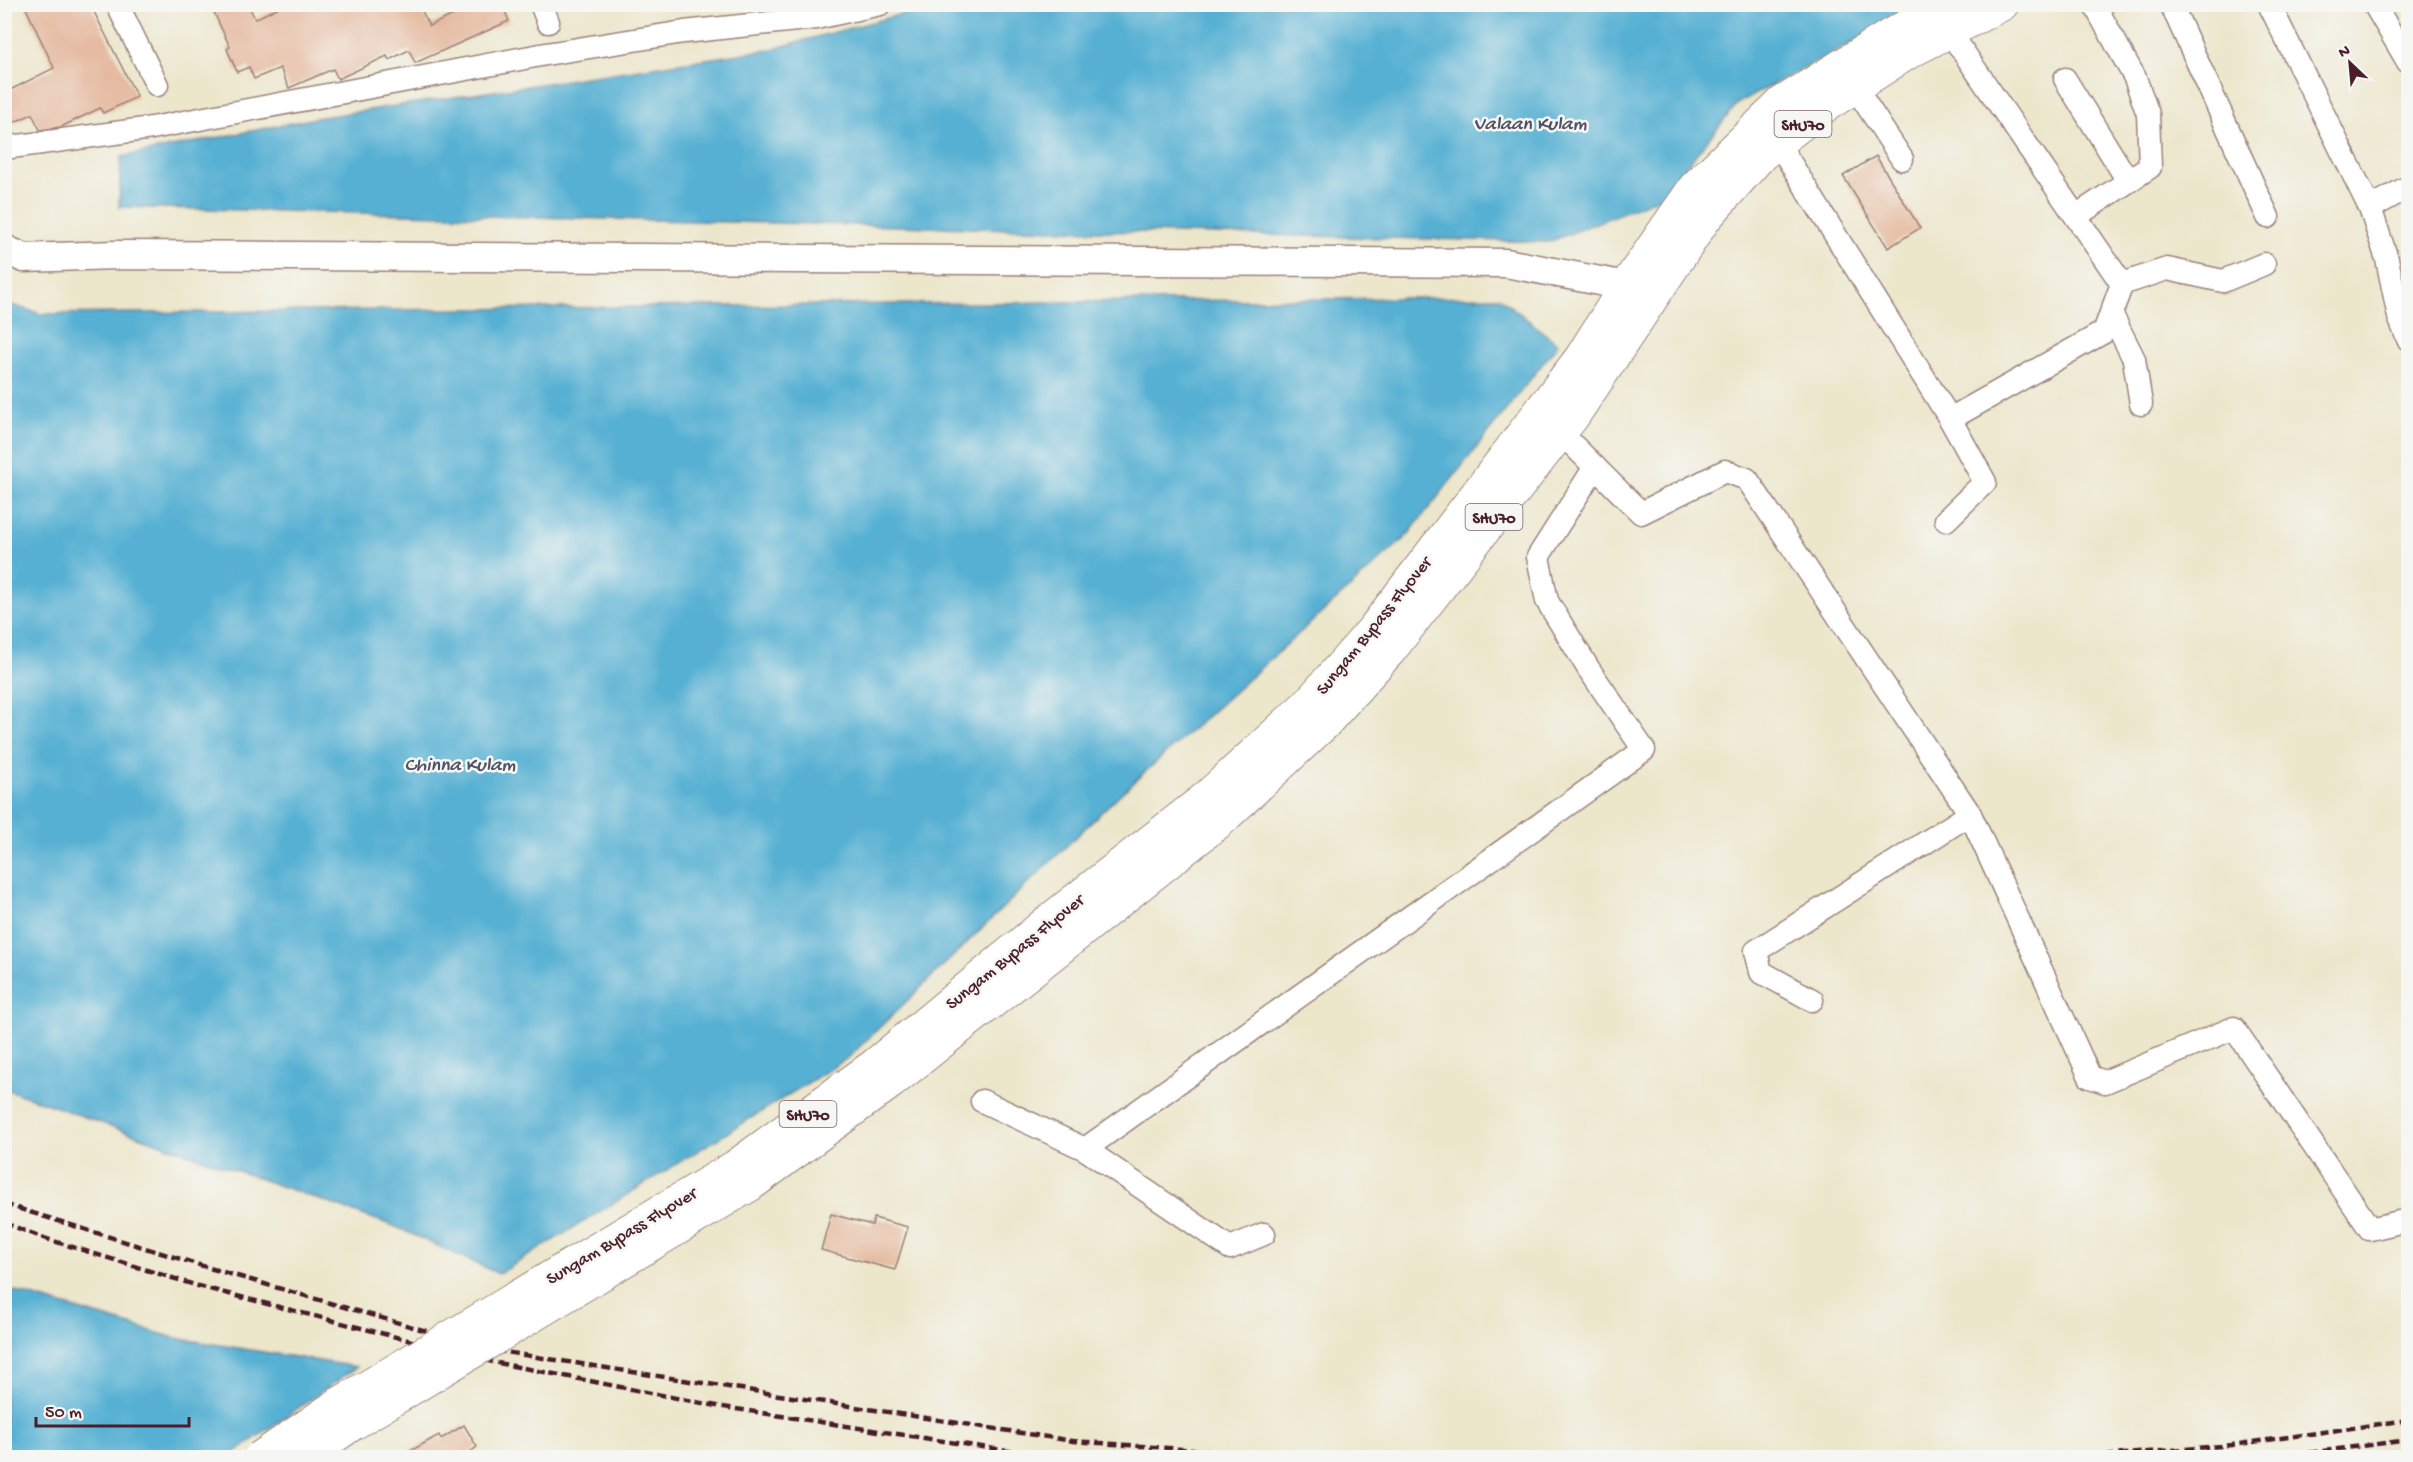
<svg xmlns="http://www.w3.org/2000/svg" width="2413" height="1462" viewBox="0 0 2413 1462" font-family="'Gochi Hand',sans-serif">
<rect width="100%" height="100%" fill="#f6f6f2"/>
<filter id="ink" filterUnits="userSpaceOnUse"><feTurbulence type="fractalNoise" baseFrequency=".0167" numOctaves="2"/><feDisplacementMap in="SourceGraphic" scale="12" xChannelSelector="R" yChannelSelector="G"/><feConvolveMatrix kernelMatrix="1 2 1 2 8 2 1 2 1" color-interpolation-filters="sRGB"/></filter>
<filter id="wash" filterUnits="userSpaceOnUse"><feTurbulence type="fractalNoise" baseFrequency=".008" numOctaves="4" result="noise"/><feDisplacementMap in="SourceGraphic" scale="24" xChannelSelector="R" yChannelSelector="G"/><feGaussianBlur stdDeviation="1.35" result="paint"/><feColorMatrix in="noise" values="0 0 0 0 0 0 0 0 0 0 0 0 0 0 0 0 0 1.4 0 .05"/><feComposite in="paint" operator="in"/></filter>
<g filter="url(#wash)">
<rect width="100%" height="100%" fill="#ece6cb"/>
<g fill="#56b0d3" stroke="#50687f" stroke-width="1.5">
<polygon points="935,5 1915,5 1879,29 1738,103 1661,197 1549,242 119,207 121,157 316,118 772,49"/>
<polygon points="1499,297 1558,344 1407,536 1116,798 848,1058 499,1274 394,1226 5,1089 5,303 41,314"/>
<polygon points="4,1288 175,1338 357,1367 228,1457 5,1457"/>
</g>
<g id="blocks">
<g fill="#e5b99f">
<polygon points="24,4 90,4 137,97 103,113 100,108 61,127 40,130 32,114 4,127 4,93 54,68"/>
<polygon points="210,4 248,4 255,19 285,4 419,4 429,26 478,4 502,4 509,21 415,63 409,50 389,60 387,56 338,79 333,69 289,88 280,68 254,79 249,67 237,72 227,49 230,47"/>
<polygon points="1876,156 1920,228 1888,248 1843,176"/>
<polygon points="831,1214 872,1225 874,1218 908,1227 895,1270 821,1250"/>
<polygon points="464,1425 477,1447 461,1458 398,1458 439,1435 441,1439"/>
</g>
</g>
</g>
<g filter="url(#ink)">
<use href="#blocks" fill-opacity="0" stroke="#9b827b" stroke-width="1.5"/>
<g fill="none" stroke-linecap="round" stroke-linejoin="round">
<g stroke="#9b827b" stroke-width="25">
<g id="minor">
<polyline points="117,4 157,85"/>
<polyline points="541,4 548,22"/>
<polyline points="2171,4 2268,217"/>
<polyline points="2269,4 2370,208 2387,259 2399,317 2408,339"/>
<polyline points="2374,4 2408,62"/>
<polyline points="1949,31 2122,284 2167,269 2223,281 2264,264"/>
<polyline points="2065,79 2128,181"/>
<polyline points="1855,87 1902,159"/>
<polyline points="1778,143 1950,419 1985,482 1946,520"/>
<polyline points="4,148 152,128 546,54 684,32 816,18 880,4"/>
<polyline points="2370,208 2408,187"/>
<polyline points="2076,216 2150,167 2148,114 2135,78 2094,4"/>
<polyline points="2111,313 2134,359 2141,404"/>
<polyline points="1950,419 2104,332 2122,284"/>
<polyline points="1560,432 1641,513 1725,471 1747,479 1970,814 2090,1077 2105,1082 2234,1028 2370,1229 2408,1220"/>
<polyline points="1812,1000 1761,972 1756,951 1970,814"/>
<polyline points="982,1101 1085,1149 1230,1248 1264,1234"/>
<polyline points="1085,1149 1644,750 1588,668 1547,601 1538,557 1595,467"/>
</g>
</g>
<g stroke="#9b827b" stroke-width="31">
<polyline id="tertiary" points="4,249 24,258 116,255 1506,263 1626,286 1646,296"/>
</g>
<g stroke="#9b827b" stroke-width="35">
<g id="primary">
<polyline points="1308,704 1373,630 1581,358 1626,286 1695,187 1782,103 1889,36 1947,4"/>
<polyline points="1323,725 1390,650 1573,416 1705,218 1761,155 1826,105 1907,53 2002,4"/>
</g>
</g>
<use href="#minor" stroke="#fff" stroke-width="22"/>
<use href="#tertiary" stroke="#fff" stroke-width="28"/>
<use href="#primary" stroke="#fff" stroke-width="33"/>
<g stroke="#4a1f2b" stroke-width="4.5" stroke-dasharray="9 4.5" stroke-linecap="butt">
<polyline points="4,1204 206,1267 492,1350 1073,1441 1303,1458"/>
<polyline points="4,1223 47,1239 198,1286 493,1362 717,1406 1053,1458"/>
<polyline points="2078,1458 2232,1445 2408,1420"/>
<polyline points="2269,1458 2408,1440"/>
</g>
<g stroke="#9b827b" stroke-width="35" stroke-linecap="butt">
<g id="primary-bridge">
<polyline points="260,1458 336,1406 735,1167 875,1065 1050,920 1206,798 1308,704"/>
<polyline points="303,1458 352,1424 751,1184 891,1082 1221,820 1323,725"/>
</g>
</g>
<use href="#primary-bridge" stroke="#fff" stroke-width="33"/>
</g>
</g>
<g text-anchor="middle" stroke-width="5" stroke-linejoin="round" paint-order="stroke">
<g fill="#f6f6f2" stroke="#7e6067" stroke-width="1.5">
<rect x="1774.5" y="111" width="57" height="26" rx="4.5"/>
<rect x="1465.5" y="504" width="57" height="26" rx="4.5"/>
<rect x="779.5" y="1101" width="57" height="26" rx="4.5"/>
</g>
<g font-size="16" font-weight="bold" fill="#4a1f2b">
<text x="1803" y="130">SHU70</text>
<text x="1494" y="523">SHU70</text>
<text x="808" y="1120">SHU70</text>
</g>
<g font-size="18" fill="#4a1f2b" stroke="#f6f6f2">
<text transform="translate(1373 625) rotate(-51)" y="6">Sungam Bypass Flyover</text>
<text transform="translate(1014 951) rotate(-39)" y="6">Sungam Bypass Flyover</text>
<text transform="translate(621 1235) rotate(-31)" y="6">Sungam Bypass Flyover</text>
</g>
<g font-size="20" font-style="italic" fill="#4e5266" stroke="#f6f6f2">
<text x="1530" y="129">Valaan Kulam</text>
<text x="460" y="770">Chinna Kulam</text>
</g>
</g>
<rect width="2413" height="1462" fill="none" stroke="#f6f6f2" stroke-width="24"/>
<g transform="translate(2350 63) rotate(334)" stroke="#f6f6f2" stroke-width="4.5" paint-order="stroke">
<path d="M0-4.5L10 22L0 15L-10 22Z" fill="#4a1f2b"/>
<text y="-9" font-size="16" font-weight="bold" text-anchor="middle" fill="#4a1f2b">N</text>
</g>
<path d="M36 1417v9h153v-9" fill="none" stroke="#4a1f2b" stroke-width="3"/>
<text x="45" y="1417" font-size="18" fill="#4a1f2b" stroke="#f6f6f2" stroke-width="4.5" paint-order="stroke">50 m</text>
</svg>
